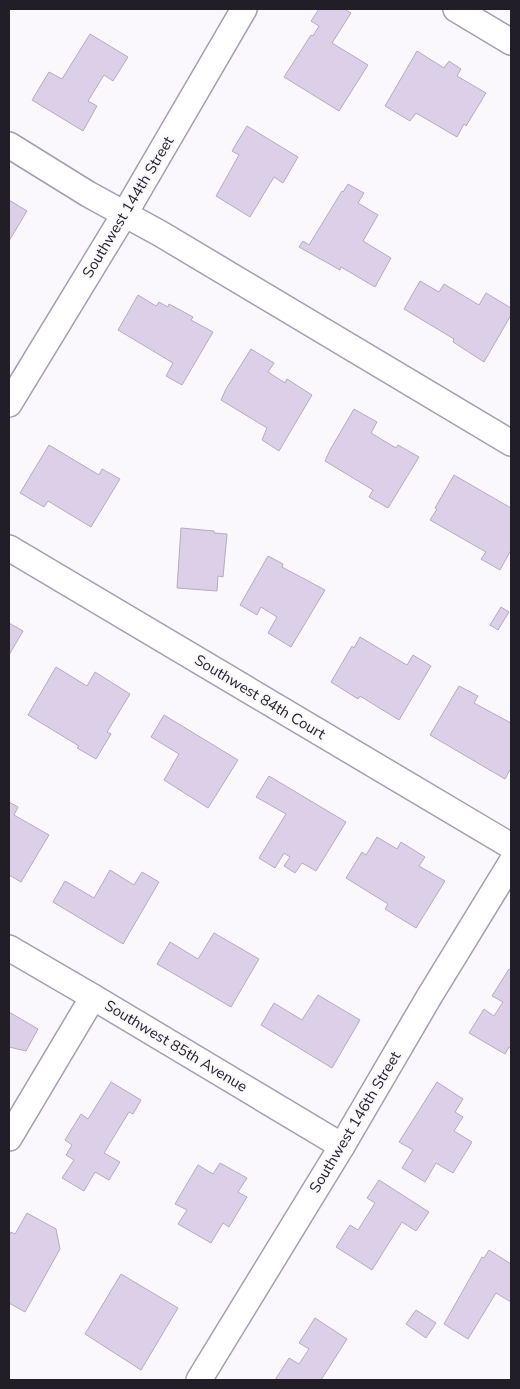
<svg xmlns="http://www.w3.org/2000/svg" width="520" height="1389" viewBox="0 0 520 1389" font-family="'Nunito Sans',sans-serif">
<rect width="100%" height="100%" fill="#faf8fc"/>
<g fill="#dbd0e7" stroke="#b6abc2">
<polygon points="319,9 344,9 351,13 332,43 368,65 339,111 284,77 311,35 313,36 319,26 311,21"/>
<polygon points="90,34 128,57 113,81 104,75 88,101 97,106 83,131 32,100 49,72 62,79"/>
<polygon points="417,51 444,68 449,61 461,69 457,76 486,93 466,126 464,124 457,137 416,113 410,121 385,106"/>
<polygon points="247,126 298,157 283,183 274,177 250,217 216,196 239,155 232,151"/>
<polygon points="348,184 364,193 358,203 378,215 363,241 391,258 375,287 341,267 340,270 299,247 303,241 309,245 342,191 343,192"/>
<polygon points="9,200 27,211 9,241"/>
<polygon points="420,281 439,292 444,284 479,305 486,293 511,308 511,315 484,362 453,342 454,339 404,309"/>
<polygon points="138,295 156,306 159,302 168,307 169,304 193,317 191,320 213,332 182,385 166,376 173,363 118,330"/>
<polygon points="251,349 274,363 268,372 285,383 287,379 312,395 279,451 262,440 267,428 221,400 226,389"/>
<polygon points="354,409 377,422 371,433 396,448 398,445 419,457 388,508 369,497 373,490 325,461 330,450"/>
<polygon points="49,445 99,475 102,469 120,479 91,527 48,501 44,507 20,493"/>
<polygon points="454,475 511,508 511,550 500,570 481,559 486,552 430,520 437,509 435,508"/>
<polygon points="181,528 214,531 214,533 227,534 223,577 218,576 217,591 177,588"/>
<polygon points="268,556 283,564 282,567 325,590 291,647 268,633 277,617 261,607 257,615 240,605"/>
<polygon points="501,607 509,612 498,630 490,625"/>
<polygon points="9,623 23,631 9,655"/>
<polygon points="360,637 407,665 413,655 431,666 399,720 360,696 358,699 331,682 352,646 354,648"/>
<polygon points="56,667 87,686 95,672 130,694 107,732 111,734 96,759 77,748 79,746 28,715"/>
<polygon points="459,686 478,696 474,703 511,723 511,768 505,779 430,735"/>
<polygon points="164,715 238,760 208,808 164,780 179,754 151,737"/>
<polygon points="269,776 346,822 316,871 302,863 295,873 284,866 290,857 284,853 275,868 259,858 286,814 256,797"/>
<polygon points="9,802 18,807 14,815 49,835 21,882 9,875"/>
<polygon points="377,837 397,849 401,842 425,857 419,866 445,881 416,928 385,909 388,904 346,878 362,852 366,855"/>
<polygon points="110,870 134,885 142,872 159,882 123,944 53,902 65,881 94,898"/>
<polygon points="214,933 259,959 231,1007 157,964 170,942 198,959"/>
<polygon points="509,969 511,970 511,1048 509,1047 505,1054 469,1033 484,1009 494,1016 503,1002 492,996"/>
<polygon points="318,995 360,1020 332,1068 261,1025 274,1003 302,1020"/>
<polygon points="9,1012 38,1029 26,1051 9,1047"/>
<polygon points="111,1082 141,1100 133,1114 129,1112 104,1153 120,1162 109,1180 95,1172 84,1191 62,1178 74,1160 66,1155 72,1145 65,1140 81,1114 88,1119"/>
<polygon points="437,1082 463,1099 455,1112 463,1117 454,1131 472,1142 453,1173 436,1163 425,1182 402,1168 413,1150 399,1142"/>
<polygon points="220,1163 247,1178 238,1192 247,1197 229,1227 223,1223 211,1243 178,1224 187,1210 175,1204 198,1165 213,1174"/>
<polygon points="379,1180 429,1212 416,1231 402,1222 372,1270 336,1247 350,1225 358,1230 375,1203 367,1198"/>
<polygon points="27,1213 56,1229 60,1249 25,1312 9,1303 9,1236 11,1232 15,1234"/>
<polygon points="489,1250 511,1264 511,1302 496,1293 468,1339 444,1324 482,1257 484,1258"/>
<polygon points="121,1274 178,1308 141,1370 85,1334"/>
<polygon points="416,1310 436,1323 426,1338 406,1324"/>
<polygon points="315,1318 347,1339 321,1380 275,1380 289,1358 299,1364 309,1349 299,1343"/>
</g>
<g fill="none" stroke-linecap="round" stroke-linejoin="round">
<g stroke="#a79db3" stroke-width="28">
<g id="minor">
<polyline points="456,9 511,42"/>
<polyline points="9,145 88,194 161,234 511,443"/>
<polyline points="9,404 124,215 244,9"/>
<polyline points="9,548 511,846"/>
<polyline points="9,948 93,997 342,1146"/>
<polyline points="9,1138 93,997"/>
<polyline points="199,1380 342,1146 429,997 511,863"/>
</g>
</g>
<use href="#minor" stroke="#fff" stroke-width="25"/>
</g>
<g text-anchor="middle" stroke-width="4" stroke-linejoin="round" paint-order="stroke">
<g font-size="15" fill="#221e27" stroke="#faf8fc">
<text transform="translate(128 207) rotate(-59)" y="5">Southwest 144th Street</text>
<text transform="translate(260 697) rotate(31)" y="5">Southwest 84th Court</text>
<text transform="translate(176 1046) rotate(31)" y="5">Southwest 85th Avenue</text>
<text transform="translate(355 1122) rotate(-59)" y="5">Southwest 146th Street</text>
</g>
</g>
<rect width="520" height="1389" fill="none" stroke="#221e27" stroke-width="20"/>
</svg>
